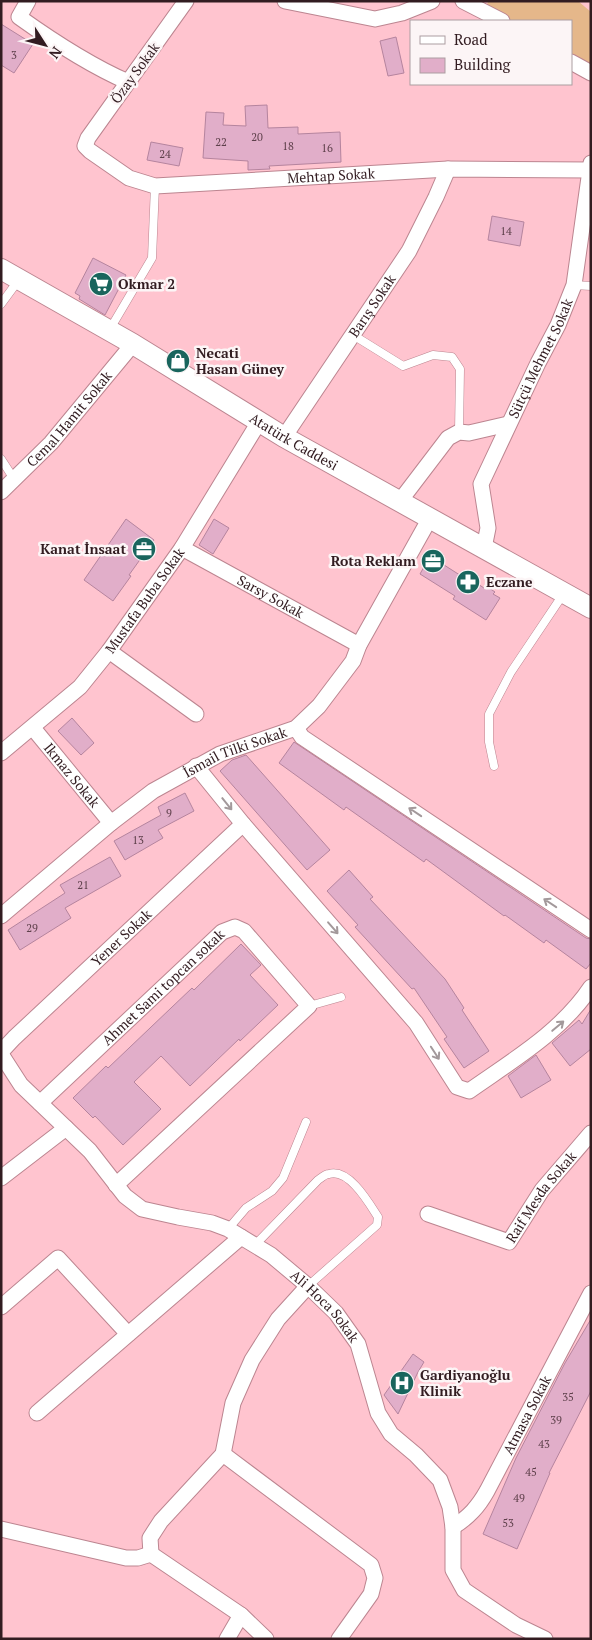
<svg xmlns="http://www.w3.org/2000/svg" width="592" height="1640" viewBox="0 0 592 1640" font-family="'PT Serif',serif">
<rect width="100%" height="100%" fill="#ffc4cf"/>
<polygon fill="#e5b78a" points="489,1 578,1 591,12 591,66 571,55 571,21 511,21 485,7"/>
<g fill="#e1aec9" stroke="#b5849e">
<polygon points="1,24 33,44 14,73 1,65"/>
<polygon points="396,37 404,73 388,76 380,41"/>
<polygon points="267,105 268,128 298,127 298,134 340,132 341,162 269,166 270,169 248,170 248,161 203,158 206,112 224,113 223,125 246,126 245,106"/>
<polygon points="151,142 183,148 179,166 147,160"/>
<polygon points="492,216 524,222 520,246 488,240"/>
<polygon points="93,258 126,275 105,315 79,299 80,296 75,293"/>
<polygon points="126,519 154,540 129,575 131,576 113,601 84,580"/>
<polygon points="214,519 229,528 213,554 199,545"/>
<polygon points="430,556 466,579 467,577 484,588 486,586 495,592 493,594 500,598 486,620 453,599 455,596 420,574"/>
<polygon points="72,718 94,743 81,755 58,731"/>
<polygon points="294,742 586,938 591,939 591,963 586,969 546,940 544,943 505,915 504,916 426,859 424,862 346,807 344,810 279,763"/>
<polygon points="246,755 330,850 307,870 220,771 232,760"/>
<polygon points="185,793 194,811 158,830 163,838 125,860 114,841 161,815 158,807"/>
<polygon points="110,857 121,876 65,908 71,918 20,950 8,930 65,893 60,885"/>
<polygon points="349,870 373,897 370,899 445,979 464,1008 462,1010 489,1051 464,1068 444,1039 447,1037 414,988 412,989 355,927 358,925 327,891"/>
<polygon points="241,944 261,965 250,975 278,1005 240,1041 239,1039 190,1086 161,1056 134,1082 161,1109 123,1145 95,1116 93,1118 73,1098 106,1066 108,1068 192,988 194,990"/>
<polygon points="591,1009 591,1049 570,1066 552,1043 579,1020 582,1024"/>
<polygon points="536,1055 551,1080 521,1098 508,1076"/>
<polygon points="591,1319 591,1391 549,1473 550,1473 517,1549 483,1534 516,1458 565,1363"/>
<polygon points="413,1354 424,1362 418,1372 398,1414 384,1395"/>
</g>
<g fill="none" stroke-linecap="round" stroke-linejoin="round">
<g stroke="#bc8590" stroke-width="9">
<g id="service">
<polyline points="574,285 591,286"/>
<polyline points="1,304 18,281"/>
<polyline points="110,329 152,258 155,186"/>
<polyline points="353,335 403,366 433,355 452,357 460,369 459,432"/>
<polyline points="1,459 14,479"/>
<polyline points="494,766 489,742 489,714 511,672 564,593"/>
<polyline points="309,1006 341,997"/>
<polyline points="228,1229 246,1208 272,1191 283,1178 306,1122"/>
<path d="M255 1245 318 1180C321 1178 325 1174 329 1174 349 1168 369 1203 378 1217L377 1225 308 1286"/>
</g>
</g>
<g stroke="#bc8590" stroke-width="17">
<g id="minor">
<path d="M28 1 19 17C54 42 89 65 128 82"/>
<path id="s1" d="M186 1 88 138 85 146 90 151 129 178 155 186 448 169 590 170"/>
<polyline points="285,1 375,19 402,13 432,1"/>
<polyline points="463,1 502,21"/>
<polyline points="571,62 591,73"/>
<path id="s2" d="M284 437 409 251 436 197 448 169"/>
<path id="s3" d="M1 492 51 443 133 344"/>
<polyline points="400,501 448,438 459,432 469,433 508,424"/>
<path id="s4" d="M182 548 359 645"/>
<path id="s5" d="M484 548 488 528 481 484 538 363 558 325 574 285 591 163"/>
<polyline points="109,651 196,714"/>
<path id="s6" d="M33 728 111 823"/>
<polyline points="296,728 302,737 591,930"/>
<path id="s7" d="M1 753 80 687 109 651 182 548 259 422"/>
<path d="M196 766 243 824 416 1023 457 1087 469 1091C513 1060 561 1032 591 987"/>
<path id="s8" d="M1 916 111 823 153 791 220 754 296 728 319 706 353 661 359 645 430 518"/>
<path id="s9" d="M1 1052 14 1038 243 824"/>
<path id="s10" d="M1 1054 21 1085 90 1151 125 1196 142 1209 178 1217 212 1223 228 1229 271 1255 308 1286 336 1313 358 1344 378 1413 391 1434 416 1455 440 1480 450 1507 453 1527V1570L464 1590 516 1625 545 1639"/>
<path id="s11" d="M40 1103 222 932 235 927 244 931 309 1006 116 1185"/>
<polyline points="1,1178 66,1128"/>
<path id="s12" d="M428 1214 509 1242 542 1190 591 1133"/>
<polyline points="1,1307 58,1258 128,1334"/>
<polyline points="37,1413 241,1237"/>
<polyline points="223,1454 371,1565 375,1578 371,1594 339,1639"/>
<path id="s13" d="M453 1527C469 1517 478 1507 487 1491L591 1293"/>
<polyline points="1,1529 126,1558 138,1558 151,1554"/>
<polyline points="151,1554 150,1538 161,1521 223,1454 233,1403 252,1360 278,1319 308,1286"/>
<polyline points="151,1554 241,1615 266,1639"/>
<polyline points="227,1639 241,1615"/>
</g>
</g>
<g stroke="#bc8590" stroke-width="22">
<g id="tertiary">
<path id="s14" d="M1 269 133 344 284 437 591 608"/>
</g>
</g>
<use href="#service" stroke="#fff" stroke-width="8"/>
<use href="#minor" stroke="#fff" stroke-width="15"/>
<use href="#tertiary" stroke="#fff" stroke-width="20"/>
</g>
<defs><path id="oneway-shaft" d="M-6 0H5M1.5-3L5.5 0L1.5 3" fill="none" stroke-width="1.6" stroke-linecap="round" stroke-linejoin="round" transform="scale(1.25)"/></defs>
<g stroke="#a3999b">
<use href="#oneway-shaft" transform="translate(227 804) rotate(51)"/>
<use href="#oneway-shaft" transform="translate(415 812) rotate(-146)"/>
<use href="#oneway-shaft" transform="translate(550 903) rotate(-146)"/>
<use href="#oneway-shaft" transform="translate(333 928) rotate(49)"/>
<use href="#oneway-shaft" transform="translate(558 1026) rotate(-40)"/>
<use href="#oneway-shaft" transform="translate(435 1053) rotate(57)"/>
</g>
<defs>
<g id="supermarket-disc" transform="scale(1.25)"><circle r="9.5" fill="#19655d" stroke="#fcf5f6"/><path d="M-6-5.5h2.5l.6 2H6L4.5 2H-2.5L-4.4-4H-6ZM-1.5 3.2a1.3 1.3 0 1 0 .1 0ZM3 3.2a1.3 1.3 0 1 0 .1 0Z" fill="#fff"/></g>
<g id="shop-disc" transform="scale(1.25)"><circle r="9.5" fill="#19655d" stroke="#fcf5f6"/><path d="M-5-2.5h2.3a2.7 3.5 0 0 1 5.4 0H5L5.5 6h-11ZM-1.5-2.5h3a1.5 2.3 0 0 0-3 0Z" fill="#fff"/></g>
<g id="office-disc" transform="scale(1.25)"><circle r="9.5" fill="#19655d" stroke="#fcf5f6"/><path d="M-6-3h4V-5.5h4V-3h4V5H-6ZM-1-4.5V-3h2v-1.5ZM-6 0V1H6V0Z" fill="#fff"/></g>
<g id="pharmacy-disc" transform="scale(1.25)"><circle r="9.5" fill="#19655d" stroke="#fcf5f6"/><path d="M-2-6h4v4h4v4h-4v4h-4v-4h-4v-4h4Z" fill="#fff"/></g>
<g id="hospital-disc" transform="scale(1.25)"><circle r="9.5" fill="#19655d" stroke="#fcf5f6"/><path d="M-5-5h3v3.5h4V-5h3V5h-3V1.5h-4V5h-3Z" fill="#fff"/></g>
</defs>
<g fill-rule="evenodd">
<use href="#supermarket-disc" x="101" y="284"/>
<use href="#shop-disc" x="178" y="361"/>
<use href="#office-disc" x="144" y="549"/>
<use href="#office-disc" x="433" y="561"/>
<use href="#pharmacy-disc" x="468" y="582"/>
<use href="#hospital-disc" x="402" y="1383"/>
</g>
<g text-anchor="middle" stroke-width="5" stroke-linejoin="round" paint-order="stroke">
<g font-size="11" fill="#5e404b">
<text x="14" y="59">3</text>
<text x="257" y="141">20</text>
<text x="221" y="146">22</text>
<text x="288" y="150">18</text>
<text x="327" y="152">16</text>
<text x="165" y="158">24</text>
<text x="506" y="235">14</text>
<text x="169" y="817">9</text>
<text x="138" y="844">13</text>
<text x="83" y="889">21</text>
<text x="32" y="932">29</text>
<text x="568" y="1401">35</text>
<text x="556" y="1424">39</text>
<text x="544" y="1448">43</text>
<text x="531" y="1476">45</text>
<text x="519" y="1502">49</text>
<text x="508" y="1527">53</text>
</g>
<g font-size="14" fill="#321c21" stroke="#fcf5f6">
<text transform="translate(135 73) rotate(-54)" y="5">Özay Sokak</text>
<text dy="5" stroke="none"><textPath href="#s1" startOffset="435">Mehtap Sokak</textPath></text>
<text dy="5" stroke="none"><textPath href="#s2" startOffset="158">Barış Sokak</textPath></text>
<text dy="5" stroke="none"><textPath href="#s5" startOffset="204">Sütçü Mehmet Sokak</textPath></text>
<text dy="5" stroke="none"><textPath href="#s3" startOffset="100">Cemal Hamit Sokak</textPath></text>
<text dy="5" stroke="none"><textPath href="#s14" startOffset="340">Atatürk Caddesi</textPath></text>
<text dy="5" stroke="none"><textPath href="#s4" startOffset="101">Sarsy Sokak</textPath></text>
<text dy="5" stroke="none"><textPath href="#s7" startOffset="211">Mustafa Buba Sokak</textPath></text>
<text dy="5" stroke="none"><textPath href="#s8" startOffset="288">İsmail Tilki Sokak</textPath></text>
<text dy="5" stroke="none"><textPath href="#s6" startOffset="61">Ikmaz Sokak</textPath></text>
<text dy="5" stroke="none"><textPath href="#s9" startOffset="166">Yener Sokak</textPath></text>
<text dy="5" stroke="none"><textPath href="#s11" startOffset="169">Ahmet Sami topcan sokak</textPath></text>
<text dy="5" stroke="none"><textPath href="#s12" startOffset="141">Raif Mesda Sokak</textPath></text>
<text dy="5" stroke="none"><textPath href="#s10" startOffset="424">Ali Hoca Sokak</textPath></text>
<text dy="5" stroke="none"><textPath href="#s13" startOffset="136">Atmasa Sokak</textPath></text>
</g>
<g font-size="14" font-weight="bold" fill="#321c21" stroke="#fcf5f6" text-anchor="start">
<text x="118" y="289">Okmar 2</text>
<text x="196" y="358">Necati<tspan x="196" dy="16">Hasan Güney</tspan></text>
<text x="126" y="554" text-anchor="end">Kanat İnsaat</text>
<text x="416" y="566" text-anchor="end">Rota Reklam</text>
<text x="486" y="587">Eczane</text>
<text x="420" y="1380">Gardiyanoğlu<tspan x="420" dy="16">Klinik</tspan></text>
</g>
</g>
<rect width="592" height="1640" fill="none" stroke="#321c21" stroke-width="5"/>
<rect x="410" y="20" width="162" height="65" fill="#fcf5f6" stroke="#ab9ea1"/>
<rect x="420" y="36" width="25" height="8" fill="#ffffff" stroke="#ab9ea1"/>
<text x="454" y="45" font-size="15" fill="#321c21">Road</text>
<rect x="420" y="58" width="25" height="15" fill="#e1aec9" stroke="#ab9ea1"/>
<text x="454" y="70" font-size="15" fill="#321c21">Building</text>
<g transform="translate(45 45) rotate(126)" stroke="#fcf5f6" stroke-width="4" paint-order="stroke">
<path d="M0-4L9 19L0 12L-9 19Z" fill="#321c21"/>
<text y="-8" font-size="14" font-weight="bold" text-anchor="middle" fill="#321c21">N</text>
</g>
</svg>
